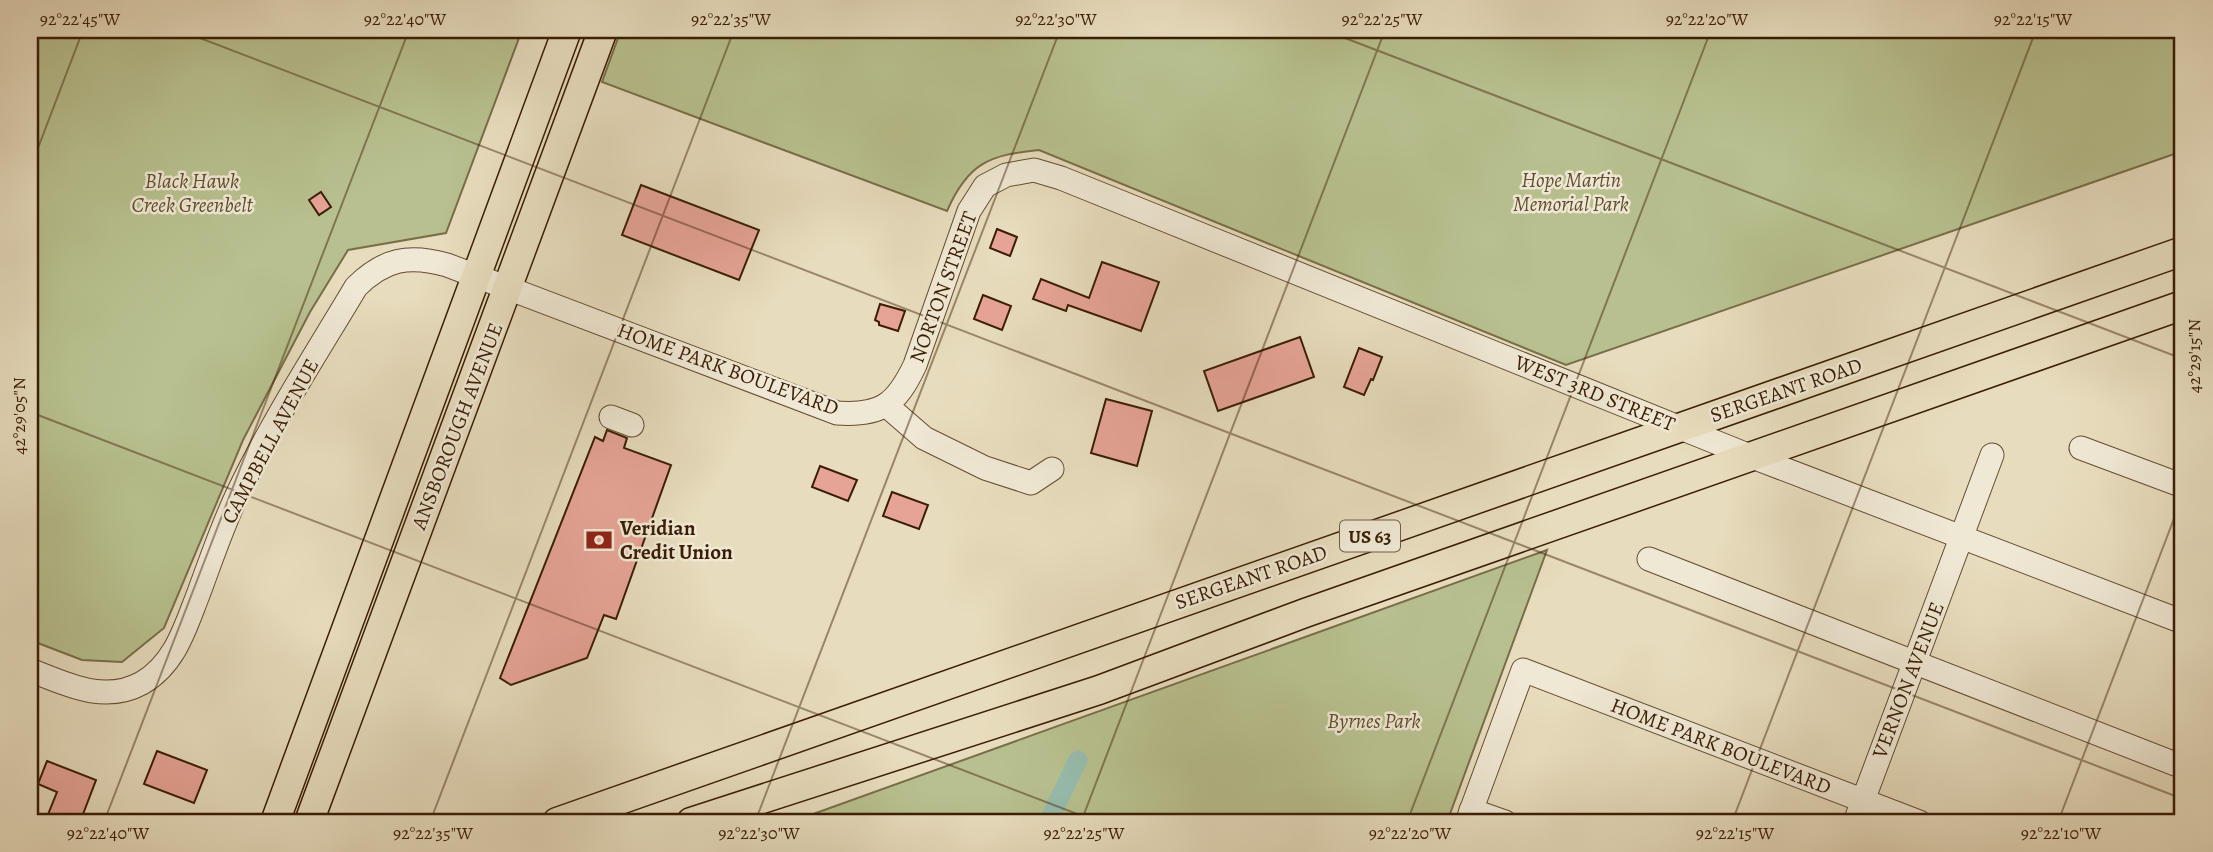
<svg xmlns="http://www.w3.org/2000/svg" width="2213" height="852" viewBox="0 0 2213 852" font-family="Alegreya,serif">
<rect width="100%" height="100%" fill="#e7dcbd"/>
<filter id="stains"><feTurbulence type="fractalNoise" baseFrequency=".00286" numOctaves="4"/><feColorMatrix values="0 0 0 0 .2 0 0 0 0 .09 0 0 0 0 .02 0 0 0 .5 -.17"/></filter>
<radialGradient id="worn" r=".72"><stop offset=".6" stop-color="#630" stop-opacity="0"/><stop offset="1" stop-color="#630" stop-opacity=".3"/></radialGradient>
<g fill="#b8c08f" stroke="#796e4a" stroke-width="2">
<polygon points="30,30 522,30 446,233 348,250 310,312 243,440 164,628 122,662 82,660 30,640"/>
<path d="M621 30H2183V151L1566 365 1039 150C989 155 968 163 947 211L602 82Z"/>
<polygon points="1547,550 1447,822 791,822"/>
</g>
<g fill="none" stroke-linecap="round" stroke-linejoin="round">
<polyline stroke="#97bcad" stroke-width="19" points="1048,822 1078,760"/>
</g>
<g fill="#e6a496" stroke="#3a1d04" stroke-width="2">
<polygon points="641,185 759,230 739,280 622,235"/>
<polygon points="321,192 331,207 319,215 309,200"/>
<polygon points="997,229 1017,237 1010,256 990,248"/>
<polygon points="1102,262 1159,282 1141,331 1068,305 1066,311 1033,299 1041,279 1089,298"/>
<polygon points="983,295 1011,306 1002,330 974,319"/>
<polygon points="880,304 905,311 898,331 879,325 879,322 875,320"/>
<polygon points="1300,337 1314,377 1218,411 1204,371"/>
<polygon points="1359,348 1382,357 1373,380 1371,379 1364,395 1344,387"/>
<polygon points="1106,399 1152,411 1137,466 1091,453"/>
<polygon points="607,430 627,438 624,448 671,465 616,619 604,615 587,658 511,685 500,678 595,437 603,441"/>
<polygon points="820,466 857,480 848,501 812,487"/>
<polygon points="892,492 928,505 919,529 883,516"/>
<polygon points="157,751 207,770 194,803 144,784"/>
<polygon points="47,761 96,780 80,822 45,822 57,792 38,784"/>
</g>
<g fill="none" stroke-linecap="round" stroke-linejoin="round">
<g stroke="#654d32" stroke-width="25">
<g id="minor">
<polyline points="886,405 924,438 985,468 1031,483 1052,469"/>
<polyline points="611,417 632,425"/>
<polyline points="2081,448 2183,486"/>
<polyline points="1649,559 2183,767"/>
<path d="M30 670C66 684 104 704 142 683 175 664 185 628 198 595 211 560 223 524 239 491 273 420 316 354 356 287 384 259 409 254 447 265L837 413C881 416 896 405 915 365L969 211 985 186 1006 175 1034 170 1061 178 1750 456 2183 622"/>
<polyline points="1471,810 1505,822"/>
<polyline points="1467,822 1523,670 1919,822"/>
<polyline points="1855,822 1992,455"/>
</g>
</g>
<g stroke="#3a1d04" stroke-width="31">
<g id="major">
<polyline points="275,822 567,30"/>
<polyline points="309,822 603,30"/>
<polyline points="557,822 2183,251"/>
<polyline points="691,822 1099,690 1305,613 2183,305"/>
</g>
</g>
<use href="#minor" stroke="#efe8d4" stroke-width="23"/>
<use href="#major" stroke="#e7dcbd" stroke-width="28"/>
</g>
<path fill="none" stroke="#3a1d04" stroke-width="2" stroke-opacity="0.45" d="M179 30 2183 799M1324 30 2183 359M30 169 83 30M30 412 1098 822M104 822 409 30M430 822 734 30M755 822 1060 30M1081 822 1385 30M1407 822 1711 30M1732 822 2036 30M2058 822 2183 495"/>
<defs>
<g id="bank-bare" transform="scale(2.1)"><path d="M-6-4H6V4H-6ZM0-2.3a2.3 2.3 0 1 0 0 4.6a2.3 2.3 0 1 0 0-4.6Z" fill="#8f2418" stroke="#efe8d4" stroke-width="2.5" paint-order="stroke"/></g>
</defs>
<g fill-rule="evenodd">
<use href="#bank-bare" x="599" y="540"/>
</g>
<g text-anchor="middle" stroke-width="5" stroke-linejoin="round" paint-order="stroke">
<rect fill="#efe8d4" stroke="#705a42" stroke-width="2" x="1340" y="520.5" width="60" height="31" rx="5"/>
<g font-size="19" font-weight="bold" fill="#3a1d04">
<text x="1370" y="543">US 63</text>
</g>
<g font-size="21" font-style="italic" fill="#604e2e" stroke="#efe8d4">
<text x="1571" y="187">Hope Martin<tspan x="1571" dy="24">Memorial Park</tspan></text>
<text x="192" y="188">Black Hawk<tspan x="192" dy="24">Creek Greenbelt</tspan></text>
<text x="1374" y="728">Byrnes Park</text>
</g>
<g font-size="21" fill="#3a1d04" stroke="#efe8d4">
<text transform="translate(943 287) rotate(-70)" y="7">NORTON STREET</text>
<text transform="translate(728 369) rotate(20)" y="7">HOME PARK BOULEVARD</text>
<text transform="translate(1786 390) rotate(-19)" y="7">SERGEANT ROAD</text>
<text transform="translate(1595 393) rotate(22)" y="7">WEST 3RD STREET</text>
<text transform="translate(457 426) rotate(-69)" y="7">ANSBOROUGH AVENUE</text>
<text transform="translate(270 441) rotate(-62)" y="7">CAMPBELL AVENUE</text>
<text transform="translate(1251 577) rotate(-19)" y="7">SERGEANT ROAD</text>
<text transform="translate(1908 680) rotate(-69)" y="7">VERNON AVENUE</text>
<text transform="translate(1721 746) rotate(21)" y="7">HOME PARK BOULEVARD</text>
</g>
<g font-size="21" font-weight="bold" fill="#3a1d04" stroke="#efe8d4" text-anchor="start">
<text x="620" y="535">Veridian<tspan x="620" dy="24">Credit Union</tspan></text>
</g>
</g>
<rect width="2213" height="852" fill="none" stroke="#e7dcbd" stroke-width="77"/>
<rect x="38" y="38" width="2136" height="776" fill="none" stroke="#3a1d04" stroke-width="2.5"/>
<g font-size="18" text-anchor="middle" fill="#3a1d04">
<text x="80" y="25">92°22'45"W</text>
<text x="405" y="25">92°22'40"W</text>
<text x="731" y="25">92°22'35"W</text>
<text x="1056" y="25">92°22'30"W</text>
<text x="1382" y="25">92°22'25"W</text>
<text x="1707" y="25">92°22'20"W</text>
<text x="2033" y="25">92°22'15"W</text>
<text transform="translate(2194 356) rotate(-90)" y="6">42°29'15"N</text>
<text transform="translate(19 416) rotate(-90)" y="6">42°29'05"N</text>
<text x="108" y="839">92°22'40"W</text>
<text x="433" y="839">92°22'35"W</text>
<text x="759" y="839">92°22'30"W</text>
<text x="1084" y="839">92°22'25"W</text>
<text x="1410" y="839">92°22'20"W</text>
<text x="1735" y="839">92°22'15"W</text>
<text x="2061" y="839">92°22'10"W</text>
</g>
<rect width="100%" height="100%" filter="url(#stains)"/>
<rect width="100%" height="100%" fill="url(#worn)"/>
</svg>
